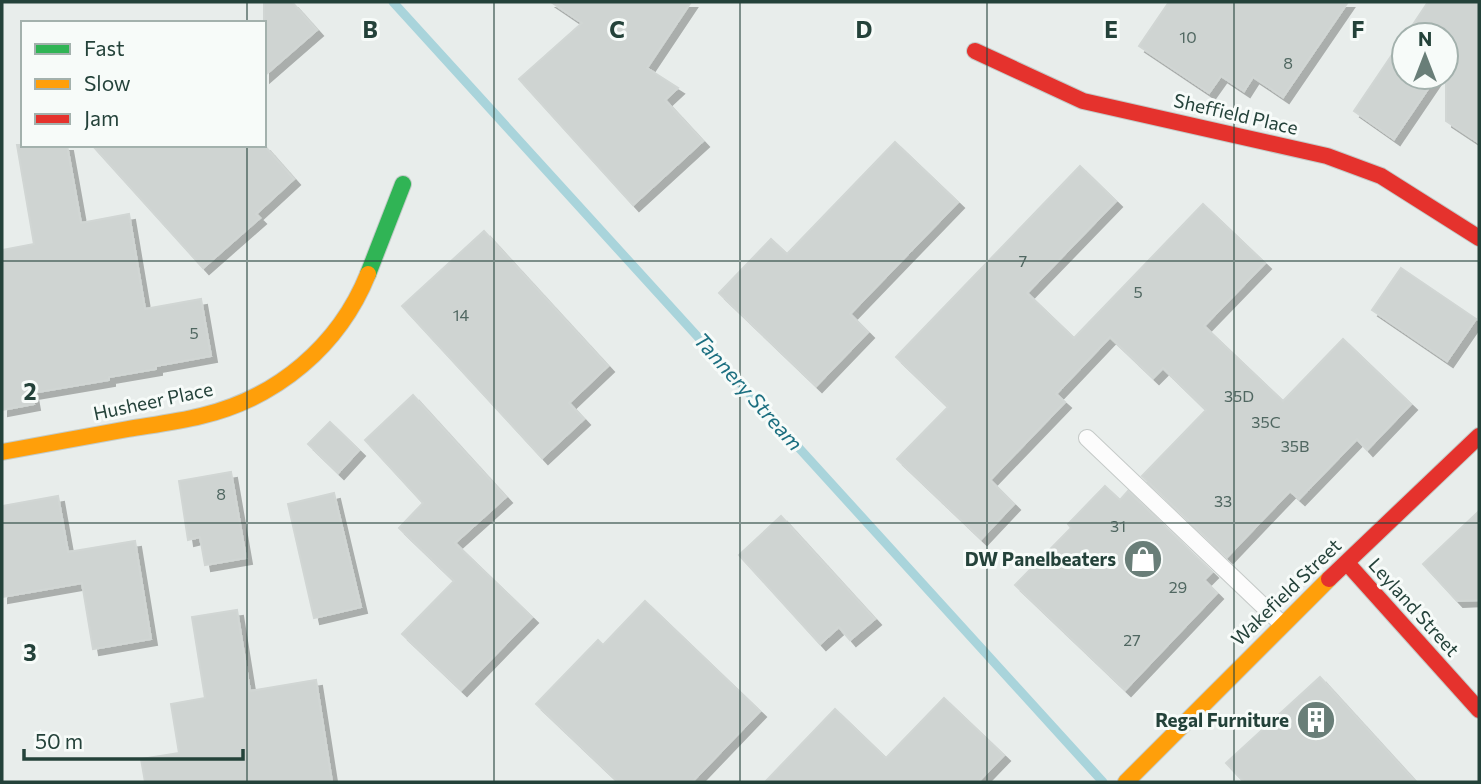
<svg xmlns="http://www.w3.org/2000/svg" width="1481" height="784" viewBox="0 0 1481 784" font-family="Commissioner,sans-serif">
<defs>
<filter id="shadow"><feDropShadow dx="6" dy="6" stdDeviation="0" flood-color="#0004"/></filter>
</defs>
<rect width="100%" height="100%" fill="#e8edeb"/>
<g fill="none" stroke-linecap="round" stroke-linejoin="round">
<polyline stroke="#a9d4db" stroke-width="9" points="393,2 1103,782"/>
</g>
<g fill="#cfd4d2" stroke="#d1d6d4" stroke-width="2" filter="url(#shadow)">
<polygon points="264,2 292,2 317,30 264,76"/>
<polygon points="551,2 691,2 647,68 678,88 665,100 703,141 633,205 519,79 582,23"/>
<polygon points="1169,2 1348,2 1283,97 1253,77 1244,91 1221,76 1209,93 1139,46"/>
<polygon points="1428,2 1479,2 1479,143 1446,121 1446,35 1406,35"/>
<polygon points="1404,37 1404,77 1436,77 1394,139 1354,111"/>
<polygon points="895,142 958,202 850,314 868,332 816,386 719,293 771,239 787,254"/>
<polygon points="17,145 67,145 81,223 129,214 145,309 201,299 211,356 156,366 156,369 109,377 109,380 32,393 34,404 2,410 2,250 34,244"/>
<polygon points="92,145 264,145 294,179 256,214 260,218 203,268"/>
<polygon points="1080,166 1116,201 1027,293 1074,338 1203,204 1265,263 1204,326 1283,401 1343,339 1411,404 1367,450 1357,439 1299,499 1290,491 1227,557 1142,476 1206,410 1163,368 1153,378 1110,337 1056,394 1065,402 990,480 1014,504 981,539 897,459 948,407 896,357"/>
<polygon points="484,231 608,366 569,403 584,419 542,458 402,306"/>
<polygon points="1401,268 1476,319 1447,361 1372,310"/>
<polygon points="413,395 506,497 455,543 532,617 461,690 402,634 454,581 399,528 423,503 365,440"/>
<polygon points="330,422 359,450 338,473 308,444"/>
<polygon points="231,472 246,558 205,565 200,537 188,540 179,481"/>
<polygon points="1105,486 1120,500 1128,491 1212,572 1204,580 1217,593 1125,690 1015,585 1071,528 1068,524"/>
<polygon points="334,493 361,607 314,618 288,504"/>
<polygon points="58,496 68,552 135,541 151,639 93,649 82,583 2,597 2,506"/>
<polygon points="1479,511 1479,600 1457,601 1423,564"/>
<polygon points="781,516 875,619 850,640 839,627 820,644 739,555"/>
<polygon points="645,601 760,711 692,782 618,782 536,704 598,640 603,645"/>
<polygon points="237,610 250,691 316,680 332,782 145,782 141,759 179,753 171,704 205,698 192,617"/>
<polygon points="1320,677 1416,782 1244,782 1226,763"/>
<polygon points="944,698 1004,755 978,782 765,782 835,709 886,758"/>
</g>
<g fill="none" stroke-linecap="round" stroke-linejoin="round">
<g stroke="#c5cac8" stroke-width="18">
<polyline id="lane" points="1087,438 1282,624"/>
</g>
<g stroke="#c3cbc8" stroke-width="18">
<polyline id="fast" points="368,274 403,184"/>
</g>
<g stroke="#c3cbc8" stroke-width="18">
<g id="slow">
<path d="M2 452C44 444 86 437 128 429 152 425 177 422 201 416 277 398 339 346 368 274"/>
<polyline points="1126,782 1329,579"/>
</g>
</g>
<g stroke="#c3cbc8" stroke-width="18">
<g id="jam">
<polyline points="975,51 1083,101 1327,156 1381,176 1479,238"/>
<polyline points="1347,563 1479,710"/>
<polyline points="1329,579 1479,436"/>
</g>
</g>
<use href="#lane" stroke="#fcfcfc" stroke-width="16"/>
<use href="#fast" stroke="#30b455" stroke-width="16"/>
<use href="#slow" stroke="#ff9f0a" stroke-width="16"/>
<use href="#jam" stroke="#e5322d" stroke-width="16"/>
</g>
<path fill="none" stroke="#24423a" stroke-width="2" stroke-opacity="0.55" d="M247 2V23M494 2V782M740 2V782M987 2V782M1234 2V782M247 145V782M2 261H1479M2 523H1479"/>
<defs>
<g id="shop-disc" transform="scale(2.0125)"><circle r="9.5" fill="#697e78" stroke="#f7fbf9"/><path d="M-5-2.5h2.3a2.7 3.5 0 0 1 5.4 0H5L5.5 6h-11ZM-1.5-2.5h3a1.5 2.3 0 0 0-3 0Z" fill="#fff"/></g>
<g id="building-disc" transform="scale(2.0125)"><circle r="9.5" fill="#697e78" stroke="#f7fbf9"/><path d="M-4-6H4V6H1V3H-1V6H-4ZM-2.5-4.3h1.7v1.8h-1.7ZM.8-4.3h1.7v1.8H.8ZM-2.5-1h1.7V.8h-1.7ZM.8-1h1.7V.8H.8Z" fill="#fff"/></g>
</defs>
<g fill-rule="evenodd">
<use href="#shop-disc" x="1143" y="559"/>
<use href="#building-disc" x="1316" y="720"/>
</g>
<g text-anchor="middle" stroke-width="6" stroke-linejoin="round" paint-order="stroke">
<g font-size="16" fill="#506761">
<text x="1188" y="43">10</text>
<text x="1288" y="69">8</text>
<text x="1023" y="267">7</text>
<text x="1138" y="298">5</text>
<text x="461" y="321">14</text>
<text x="194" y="339">5</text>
<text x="1239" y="402">35D</text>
<text x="1266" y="428">35C</text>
<text x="1295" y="452">35B</text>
<text x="221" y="500">8</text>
<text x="1223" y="507">33</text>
<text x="1118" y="532">31</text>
<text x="1178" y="593">29</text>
<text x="1132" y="646">27</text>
</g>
<g font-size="19" fill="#24423a" stroke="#f7fbf9">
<text transform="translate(1236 114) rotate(13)" y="7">Sheffield Place</text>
<text transform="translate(153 401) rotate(-12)" y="7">Husheer Place</text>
<text transform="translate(1286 592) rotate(-44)" y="7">Wakefield Street</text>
<text transform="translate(1414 607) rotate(48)" y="7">Leyland Street</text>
</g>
<g font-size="19" font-weight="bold" fill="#24423a" stroke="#f7fbf9" text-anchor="end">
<text x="1116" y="566">DW Panelbeaters</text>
<text x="1289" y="727">Regal Furniture</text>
</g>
<g font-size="21" font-style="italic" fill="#1c6f80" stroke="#f7fbf9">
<text transform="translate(748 392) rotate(48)" y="7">Tannery Stream</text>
</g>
</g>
<g font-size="23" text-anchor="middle" font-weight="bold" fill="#24423a" stroke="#f7fbf9" stroke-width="6" stroke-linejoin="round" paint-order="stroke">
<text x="370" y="38">B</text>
<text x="617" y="38">C</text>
<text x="864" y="38">D</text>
<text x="1111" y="38">E</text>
<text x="1358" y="38">F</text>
<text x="30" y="400">2</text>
<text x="30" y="661">3</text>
</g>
<rect width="1481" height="784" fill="none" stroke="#24423a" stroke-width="7"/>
<rect x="21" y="21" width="245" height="126" fill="#f7fbf9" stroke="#a3b1ad" stroke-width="2"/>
<rect x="35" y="44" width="35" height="10" fill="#30b455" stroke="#a3b1ad" stroke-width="2"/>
<text x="84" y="56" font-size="21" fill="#24423a">Fast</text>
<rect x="35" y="79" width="35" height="10" fill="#ff9f0a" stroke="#a3b1ad" stroke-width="2"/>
<text x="84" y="91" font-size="21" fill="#24423a">Slow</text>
<rect x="35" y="114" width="35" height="10" fill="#e5322d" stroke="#a3b1ad" stroke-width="2"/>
<text x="84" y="126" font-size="21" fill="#24423a">Jam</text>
<g transform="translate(1425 56)"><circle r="33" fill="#f7fbf9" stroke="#a3b1ad" stroke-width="2"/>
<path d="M0-5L12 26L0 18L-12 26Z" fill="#697e78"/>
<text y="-10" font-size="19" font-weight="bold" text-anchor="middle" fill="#24423a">N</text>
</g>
<path d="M24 749v10h219v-10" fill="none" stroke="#24423a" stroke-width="3.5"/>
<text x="35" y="749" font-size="21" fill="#24423a" stroke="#f7fbf9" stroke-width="5" paint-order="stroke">50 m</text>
</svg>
